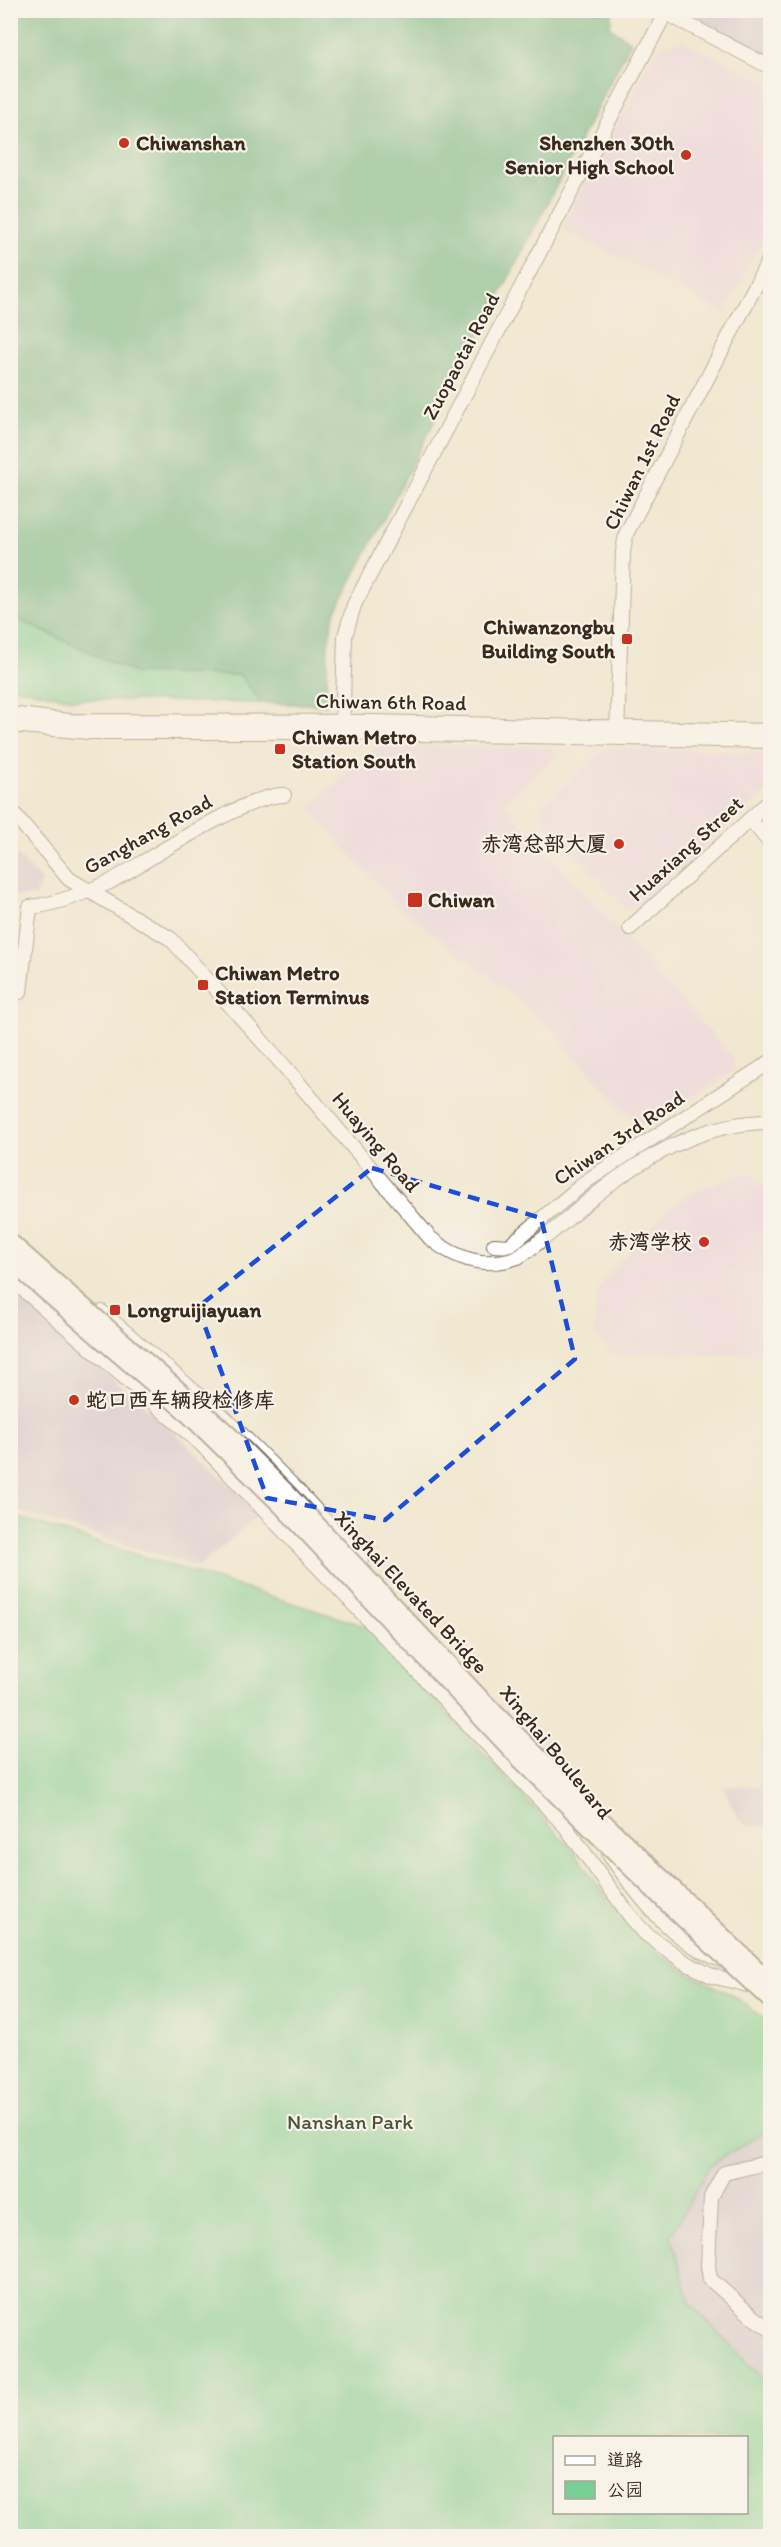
<svg xmlns="http://www.w3.org/2000/svg" width="781" height="2547" viewBox="0 0 781 2547" font-family="Itim,'LXGW WenKai TC',sans-serif">
<rect width="100%" height="100%" fill="#f7f3e8"/>
<filter id="ink" filterUnits="userSpaceOnUse"><feTurbulence type="fractalNoise" baseFrequency=".0167" numOctaves="2"/><feDisplacementMap in="SourceGraphic" scale="12" xChannelSelector="R" yChannelSelector="G"/><feConvolveMatrix kernelMatrix="1 2 1 2 8 2 1 2 1" color-interpolation-filters="sRGB"/></filter>
<filter id="wash" filterUnits="userSpaceOnUse"><feTurbulence type="fractalNoise" baseFrequency=".008" numOctaves="4" result="noise"/><feDisplacementMap in="SourceGraphic" scale="24" xChannelSelector="R" yChannelSelector="G"/><feGaussianBlur stdDeviation="1.35" result="paint"/><feColorMatrix in="noise" values="0 0 0 0 0 0 0 0 0 0 0 0 0 0 0 0 0 1.4 0 .05"/><feComposite in="paint" operator="in"/></filter>
<g filter="url(#wash)">
<rect width="100%" height="100%" fill="#f0e8d0"/>
<g fill="#eed0e8">
<polygon points="682,41 770,84 770,226 724,313 562,228 657,48"/>
<polygon points="377,746 552,747 556,756 504,804 734,1059 733,1071 650,1124 635,1122 550,1028 519,1000 393,902 309,808"/>
<polygon points="605,748 770,753 770,788 635,908 625,909 542,816 542,805"/>
<polygon points="754,1173 754,1184 770,1184 770,1347 763,1355 614,1355 595,1337 597,1292 607,1277 670,1207 697,1191 735,1176"/>
</g>
<g fill="#ccbed4">
<polygon points="696,11 770,11 770,57 698,19"/>
<polygon points="10,848 41,881 35,896 11,896"/>
<polygon points="10,1290 173,1431 260,1514 199,1567 11,1509"/>
<polygon points="769,1612 770,1826 747,1826 737,1816 722,1786 759,1786 768,1678"/>
<polygon points="770,2128 770,2386 690,2303 671,2236 710,2165"/>
</g>
<g fill="#78d096" stroke="#5a7d5a" stroke-width="1.5" fill-rule="evenodd">
<polygon points="10,616 135,673 241,675 261,703 73,699 11,687"/>
<path d="M10 1515 368 1627 578 1856 614 1909 648 1945 686 1972 734 1996 770 2023V2128L710 2165 671 2236 690 2303 770 2386V2536H11ZM554 2438H746V2512H554Z"/>
</g>
<polygon fill="#62b27f" stroke="#4e6e4e" stroke-width="1.5" points="61,10 612,11 610,27 631,42 334,615 328,643 326,705 261,703 240,675 135,673 11,616 11,14"/>
</g>
<g filter="url(#ink)">
<g fill="none" stroke-linecap="round" stroke-linejoin="round">
<g stroke="#7a6c5c" stroke-width="16">
<g id="minor">
<polyline points="666,13 770,67"/>
<polyline points="10,714 69,721 369,722 770,731"/>
<polyline points="10,725 89,732 325,732 770,741"/>
<polyline points="342,733 345,636 354,605 667,10"/>
<polyline points="617,736 623,552 626,534 770,258"/>
<polyline points="10,809 69,879 171,939 285,1067"/>
<polyline points="750,819 770,843"/>
<polyline points="630,928 770,801"/>
<path d="M20 992 30 907C58 904 84 893 110 882 147 861 247 794 284 795"/>
<polyline points="494,1245 509,1246 588,1180 770,1062"/>
<polyline points="10,1278 201,1444 565,1826 630,1916 646,1934 686,1963 712,1976 760,1988"/>
<polyline points="102,1312 223,1416 298,1491 361,1560"/>
<path d="M609 1854C641 1899 673 1944 727 1962"/>
<polyline points="770,2162 724,2173 711,2197 708,2266 710,2279 754,2318 770,2329"/>
</g>
</g>
<use href="#minor" stroke="#fff" stroke-width="14"/>
<g stroke="#7a6c5c" stroke-width="16" stroke-linecap="butt">
<path id="minor-bridge" d="M285 1067 430 1238C457 1260 485 1269 518 1257 554 1234 584 1202 618 1178 664 1146 714 1122 770 1122"/>
</g>
<g stroke="#7a6c5c" stroke-width="20" stroke-linecap="butt">
<g id="major-bridge">
<polyline points="10,1242 225,1431 288,1494 483,1701 586,1805 770,1982"/>
<polyline points="10,1261 185,1411 281,1505 518,1757 671,1907 770,2000"/>
</g>
</g>
<use href="#minor-bridge" stroke="#fff" stroke-width="14"/>
<use href="#major-bridge" stroke="#fff" stroke-width="16"/>
</g>
</g>
<path d="M0 0H781V2547H0ZM372 1168 541 1218 575 1359 385 1520 267 1498 198 1307Z" fill="#f0e8d0" fill-opacity=".55" fill-rule="evenodd"/>
<path fill="none" stroke="#1d4ed8" stroke-width="4.5" stroke-dasharray="12 8" stroke-linejoin="round" d="M372 1168 541 1218 575 1359 385 1520 267 1498 198 1307Z"/>
<g fill="#c8321e" stroke="#f7f3e8" stroke-width="2">
<circle cx="124" cy="143" r="6"/>
<circle cx="686" cy="155" r="6"/>
<rect x="621" y="633" width="12" height="12" rx="3"/>
<rect x="274" y="743" width="12" height="12" rx="3"/>
<circle cx="619" cy="844" r="6"/>
<rect x="407" y="892" width="16" height="16" rx="3"/>
<rect x="197" y="979" width="12" height="12" rx="3"/>
<circle cx="704" cy="1242" r="6"/>
<rect x="109" y="1304" width="12" height="12" rx="3"/>
<circle cx="74" cy="1400" r="6"/>
</g>
<g text-anchor="middle" stroke-width="4.5" stroke-linejoin="round" paint-order="stroke">
<g font-size="21" font-weight="bold" fill="#3b2a1e" stroke="#f7f3e8" text-anchor="start">
<text x="136" y="150">Chiwanshan</text>
<text x="674" y="150" text-anchor="end">Shenzhen 30th<tspan x="674" dy="24">Senior High School</tspan></text>
<text x="615" y="634" text-anchor="end">Chiwanzongbu<tspan x="615" dy="24">Building South</tspan></text>
<text x="292" y="744">Chiwan Metro<tspan x="292" dy="24">Station South</tspan></text>
<text x="607" y="851" text-anchor="end">赤湾总部大厦</text>
<text x="428" y="907">Chiwan</text>
<text x="215" y="980">Chiwan Metro<tspan x="215" dy="24">Station Terminus</tspan></text>
<text x="692" y="1249" text-anchor="end">赤湾学校</text>
<text x="127" y="1317">Longruijiayuan</text>
<text x="86" y="1407">蛇口西车辆段检修库</text>
</g>
<g font-size="21" fill="#3b2a1e" stroke="#f7f3e8">
<text transform="translate(461 356) rotate(-62)" y="7">Zuopaotai Road</text>
<text transform="translate(642 462) rotate(-64)" y="7">Chiwan 1st Road</text>
<text transform="translate(391 702) rotate(1)" y="7">Chiwan 6th Road</text>
<text transform="translate(148 834) rotate(-29)" y="7">Ganghang Road</text>
<text transform="translate(686 849) rotate(-42)" y="7">Huaxiang Street</text>
<text transform="translate(619 1138) rotate(-34)" y="7">Chiwan 3rd Road</text>
<text transform="translate(376 1142) rotate(50)" y="7">Huaying Road</text>
<text transform="translate(411 1592) rotate(47)" y="7">Xinghai Elevated Bridge</text>
<text transform="translate(556 1752) rotate(51)" y="7">Xinghai Boulevard</text>
</g>
<g font-size="21" fill="#4a543c" stroke="#f7f3e8">
<text x="350" y="2129">Nanshan Park</text>
</g>
</g>
<rect width="781" height="2547" fill="none" stroke="#f7f3e8" stroke-width="36"/>
<rect x="553" y="2436" width="195" height="78" fill="#f7f3e8" stroke="#aca397" stroke-width="1.5"/>
<rect x="565" y="2456" width="30" height="9" fill="#ffffff" stroke="#aca397" stroke-width="1.5"/>
<text x="607" y="2466" font-size="18" fill="#3b2a1e">道路</text>
<rect x="565" y="2481" width="30" height="18" fill="#78d096" stroke="#aca397" stroke-width="1.5"/>
<text x="607" y="2496" font-size="18" fill="#3b2a1e">公园</text>
</svg>
